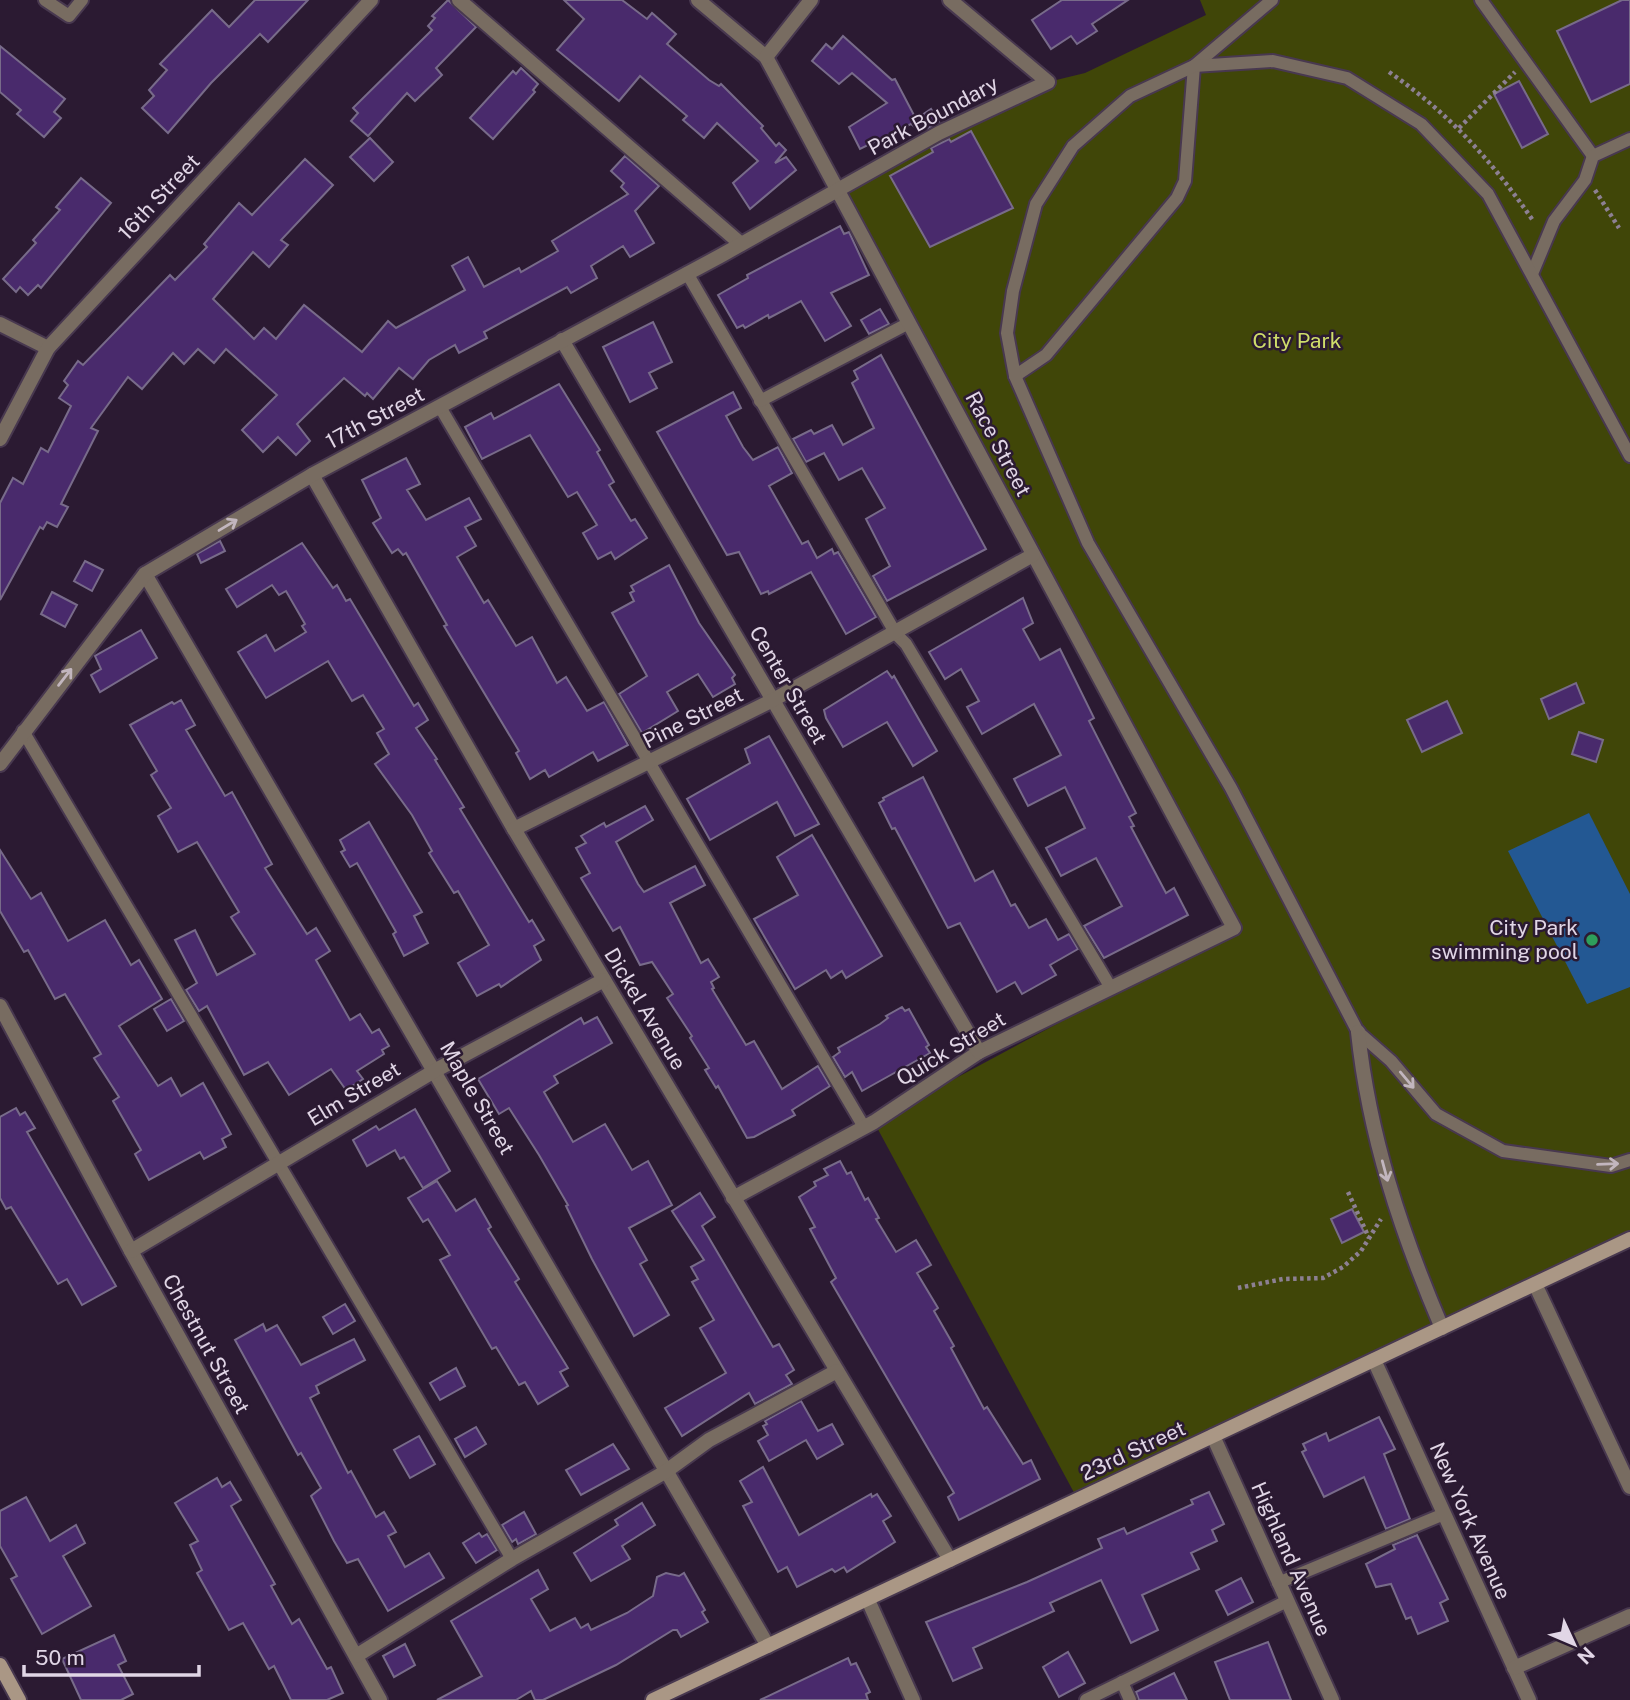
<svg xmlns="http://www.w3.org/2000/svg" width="1630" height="1700" viewBox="0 0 1630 1700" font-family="'Public Sans',sans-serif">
<rect width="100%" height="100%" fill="#2b1a32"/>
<polygon fill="#404608" points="1200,0 1630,0 1630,1238 1078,1500 874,1122 1234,929 838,191 1048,82 1085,73 1206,15"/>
<polygon fill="#235893" points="1589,813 1630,894 1630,987 1587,1004 1508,851"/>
<g fill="#492a6c" stroke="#786b8a" stroke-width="2">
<polygon points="255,0 308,0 268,42 260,34 211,83 168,133 142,108 154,96 149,90 167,70 160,64 212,10 229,27"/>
<polygon points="448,0 476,27 436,68 442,75 415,101 407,93 368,136 351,121 358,113 353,108 432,30 428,26 435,18 432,16"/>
<polygon points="564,0 622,0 647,19 652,13 676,34 667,44 709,80 719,86 721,84 763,126 761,128 776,146 779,143 786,150 775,163 786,157 796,170 750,209 733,183 758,161 717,123 704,138 683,120 687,116 640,76 619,101 557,50 584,19"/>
<polygon points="1062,0 1128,0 1092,24 1097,31 1077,44 1071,36 1051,49 1032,20"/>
<polygon points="1622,0 1630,0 1630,84 1591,102 1557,31"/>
<polygon points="843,36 892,80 895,79 916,119 931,109 939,122 921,132 911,124 860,149 849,127 887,103 852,73 839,84 812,61 826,44 832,49"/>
<polygon points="0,46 65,99 54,112 61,118 44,137 17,114 21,110 0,92"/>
<polygon points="521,68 538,84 533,90 535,92 493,139 470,118 513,71 516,74"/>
<polygon points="1519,81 1548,134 1522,148 1494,94"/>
<polygon points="971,131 1013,208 930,247 890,176 933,152 931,148 949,139 951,142"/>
<polygon points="370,138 393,162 374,181 350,157"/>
<polygon points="625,156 659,186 635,211 654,243 630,257 623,246 591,266 597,278 571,293 567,287 484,332 487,338 459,353 455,345 429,360 413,379 399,368 373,399 367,393 365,396 344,378 297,424 310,441 296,455 278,437 263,452 242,430 277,395 226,349 214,363 198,349 184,364 173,353 142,389 128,377 91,428 98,431 61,504 68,507 57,527 47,522 43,529 40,527 0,600 0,503 13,478 23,484 41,448 48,452 71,406 59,398 68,385 64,381 78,361 83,365 170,275 175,280 207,247 204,244 239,203 252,215 305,159 333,185 281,240 288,245 269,267 253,252 213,299 254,339 264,328 276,339 304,305 362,352 388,321 396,328 465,290 452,266 468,257 484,287 519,268 521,272 558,251 552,241 628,194 621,187 624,183 611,171"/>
<polygon points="81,178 111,203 41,288 38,285 28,295 20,287 16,292 3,279 36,243 33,240 60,210 56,207"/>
<polygon points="840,226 844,234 849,232 869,275 831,293 851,326 825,341 801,301 769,318 768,315 745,328 743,325 737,328 718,295 748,278 747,275"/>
<polygon points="880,309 889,324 869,334 861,320"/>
<polygon points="653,322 672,362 649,373 657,388 630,402 603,347"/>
<polygon points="881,355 986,549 887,601 873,576 890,566 866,519 885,508 862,468 839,480 824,453 806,462 793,439 811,430 814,434 832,425 843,445 874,428 852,383 858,379 854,371"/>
<polygon points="559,384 600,450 597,452 614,482 609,485 631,521 635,519 647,538 615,559 611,552 598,559 583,533 597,525 577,492 568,497 530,435 482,459 465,427 491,413 494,419"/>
<polygon points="733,392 741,408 726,416 743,447 753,460 778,447 792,473 769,486 802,544 808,541 817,558 832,549 834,554 838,552 876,617 846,634 811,572 769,594 768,591 761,594 739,552 727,555 657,432"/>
<polygon points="406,458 420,484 407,490 426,520 469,498 481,519 465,527 476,546 457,557 484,603 488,600 516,646 532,637 557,683 566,677 587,711 604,702 628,745 598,761 593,752 549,777 545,770 530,779 516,753 519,751 444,626 447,625 406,553 403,555 398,549 392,553 373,523 381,518 362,480"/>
<polygon points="220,541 225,551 201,563 197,554"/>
<polygon points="302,543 333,588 337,585 346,601 350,599 414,706 418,703 428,720 416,728 437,759 435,760 464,807 460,809 529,922 532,920 544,940 534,946 541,960 501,987 499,984 477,996 458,963 489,945 458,891 454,893 429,853 432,851 412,815 375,764 389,754 377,733 384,729 363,695 352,701 328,661 266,698 238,652 266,635 275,651 306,632 302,626 305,624 286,591 279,595 272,585 237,607 226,589"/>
<polygon points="85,561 103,570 92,591 74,581"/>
<polygon points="669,565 699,623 735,675 732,678 735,684 713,697 698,674 667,692 678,711 642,733 619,694 647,676 612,613 634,601 630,593 634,591 631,586"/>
<polygon points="52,592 77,605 65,627 41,614"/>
<polygon points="1023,598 1033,623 1023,629 1040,660 1060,649 1094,718 1089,721 1136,813 1129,817 1134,826 1131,827 1166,893 1174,888 1188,915 1104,958 1084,926 1122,906 1096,858 1061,876 1046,848 1085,828 1065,787 1028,806 1014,779 1061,755 1034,704 982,734 967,707 979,701 961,669 945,679 929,652"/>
<polygon points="141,630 157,658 100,692 91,675 101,669 95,656"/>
<polygon points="887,671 892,678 894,676 937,751 913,766 887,722 843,747 826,718 824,710"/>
<polygon points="1576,683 1584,703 1549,719 1541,699"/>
<polygon points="181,700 195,725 186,730 225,796 232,792 272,864 265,868 307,934 316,928 330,951 316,960 350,1020 360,1014 372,1033 379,1029 389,1046 382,1050 384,1054 357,1071 363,1079 346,1090 331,1069 289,1095 268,1062 244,1075 207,1006 199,1011 186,990 197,983 175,940 195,930 217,975 255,954 231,917 239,912 197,842 178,852 158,816 171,808 151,775 157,771 130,725 172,702 174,704"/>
<polygon points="1447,701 1462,733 1422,752 1407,720"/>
<polygon points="1579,732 1603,740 1596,762 1572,754"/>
<polygon points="769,736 819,824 795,836 777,802 710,840 687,799 750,763 745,749"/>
<polygon points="923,777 975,881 993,871 1011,906 1015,904 1029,928 1046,919 1058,940 1069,934 1078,949 1050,965 1056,975 1022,994 1015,982 997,992 960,923 948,928 895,828 892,829 879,803 884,800 883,798"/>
<polygon points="645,806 653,820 616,842 638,884 644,892 695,866 705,885 670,903 701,963 708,959 719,977 711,982 714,988 712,989 746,1045 754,1041 782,1089 818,1066 830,1086 792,1110 795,1115 754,1137 747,1138 718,1086 716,1088 705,1070 709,1068 690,1038 692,1036 667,998 673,994 652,962 640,965 620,927 613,931 581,878 590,873 576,848 586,843 581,836 604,823 606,827"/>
<polygon points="369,822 422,912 414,916 428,943 404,956 393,934 396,932 357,863 350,867 341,852 345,850 340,840"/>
<polygon points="812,835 882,956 846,978 842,971 831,978 826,970 795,989 754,919 798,895 777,857"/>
<polygon points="0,850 31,899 41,893 68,941 105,920 131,965 139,960 162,999 119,1026 158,1086 171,1078 181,1096 203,1083 231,1134 222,1139 226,1147 204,1159 200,1152 149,1180 135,1154 141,1150 113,1101 119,1097 94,1058 101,1054 65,994 55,999 28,950 24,952 0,911"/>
<polygon points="171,999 184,1021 167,1031 154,1009"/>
<polygon points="902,1007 905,1011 909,1009 929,1045 926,1047 930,1053 862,1091 852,1072 845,1077 833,1057 840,1052 838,1048 880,1024 888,1018 886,1016"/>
<polygon points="597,1017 612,1043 554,1076 558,1083 544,1092 573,1142 605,1124 632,1170 648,1161 672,1205 629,1228 647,1260 640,1264 669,1315 634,1336 592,1259 566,1206 568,1205 539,1155 509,1108 499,1114 478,1079 581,1018 584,1024"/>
<polygon points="16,1108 20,1115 25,1112 35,1128 27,1132 116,1286 82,1305 67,1279 58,1284 11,1207 6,1209 0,1198 0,1117"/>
<polygon points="415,1109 450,1171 423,1188 404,1157 400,1159 395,1150 367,1166 353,1140 376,1126 379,1130"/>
<polygon points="840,1161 847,1174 851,1172 865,1200 868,1198 879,1218 876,1219 896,1252 916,1240 931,1265 917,1273 938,1308 934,1311 954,1346 951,1348 984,1409 987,1407 1023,1464 1031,1460 1040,1479 959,1520 948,1497 954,1493 831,1282 836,1278 810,1229 815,1227 799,1197 816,1186 814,1182 828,1175 824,1169"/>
<polygon points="437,1181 456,1211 475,1199 491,1227 488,1229 519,1279 515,1282 568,1368 560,1372 568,1386 538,1404 525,1382 519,1385 496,1347 492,1349 440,1260 450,1255 428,1219 423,1222 408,1198"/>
<polygon points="700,1193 715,1217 702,1226 773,1347 779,1344 794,1370 786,1375 792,1384 755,1404 749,1393 682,1436 665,1408 726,1373 700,1328 714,1320 692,1282 698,1279 691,1267 704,1260 672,1211"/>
<polygon points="1352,1209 1364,1232 1342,1243 1331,1219"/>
<polygon points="345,1304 355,1321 333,1334 323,1317"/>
<polygon points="263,1324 266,1331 277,1325 301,1365 354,1339 365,1360 316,1386 319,1393 310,1398 348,1473 351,1471 376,1517 384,1512 396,1532 388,1536 405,1567 429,1553 444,1578 388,1611 358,1559 347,1563 334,1541 311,1496 321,1488 301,1453 298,1455 235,1340"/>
<polygon points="456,1368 465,1386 440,1400 430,1383"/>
<polygon points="801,1401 818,1431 832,1424 843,1444 817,1459 806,1440 769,1461 758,1441 768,1435 763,1426 767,1424 765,1421"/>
<polygon points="1379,1417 1395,1449 1384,1454 1410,1519 1386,1529 1364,1477 1324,1497 1302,1452 1306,1450 1303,1444 1326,1433 1329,1441"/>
<polygon points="476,1427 486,1444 465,1457 455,1439"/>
<polygon points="419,1436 435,1464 410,1478 394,1450"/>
<polygon points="613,1444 629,1469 581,1495 566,1470"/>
<polygon points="763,1467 799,1535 871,1494 872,1497 877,1494 891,1516 883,1521 895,1542 847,1572 844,1567 835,1572 832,1569 797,1587 787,1567 778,1572 743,1506 752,1502 740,1481"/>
<polygon points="217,1478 222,1487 230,1482 241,1500 231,1506 275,1584 271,1586 292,1624 299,1619 327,1669 331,1667 343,1693 327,1700 291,1700 274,1666 269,1669 243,1623 229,1630 197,1573 202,1570 190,1545 198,1541 175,1503"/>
<polygon points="1209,1492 1224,1524 1212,1530 1217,1541 1191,1553 1199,1569 1142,1595 1158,1630 1131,1643 1101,1580 1050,1603 1054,1611 973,1648 982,1668 953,1681 926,1622 1027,1582 1102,1548 1098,1539 1124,1528 1127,1534 1193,1504 1191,1500"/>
<polygon points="26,1497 50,1541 76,1525 85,1543 63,1556 91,1606 42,1634 11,1579 17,1576 0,1546 0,1511"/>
<polygon points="642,1503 655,1525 622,1546 630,1559 591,1581 574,1553 618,1525 615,1520"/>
<polygon points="524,1512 536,1534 518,1544 516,1539 512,1542 502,1525"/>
<polygon points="479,1533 482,1537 487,1534 497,1550 476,1563 463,1543"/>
<polygon points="1417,1535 1448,1599 1440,1603 1448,1621 1418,1634 1411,1617 1406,1619 1391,1584 1376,1587 1366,1564 1395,1549 1393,1545"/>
<polygon points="538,1570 548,1589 531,1599 550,1631 575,1618 581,1628 588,1624 591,1630 627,1613 653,1596 657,1577 666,1573 679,1576 684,1573 705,1610 702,1612 708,1622 681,1637 677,1630 673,1630 616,1665 543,1700 535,1700 531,1691 516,1700 437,1700 482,1676 451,1621"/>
<polygon points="1241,1578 1253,1602 1228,1615 1216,1591"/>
<polygon points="114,1635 126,1661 118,1665 133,1694 121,1700 81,1700 62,1659"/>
<polygon points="1268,1642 1291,1700 1230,1700 1215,1662"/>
<polygon points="405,1644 415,1665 394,1677 383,1656"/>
<polygon points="1068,1652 1085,1683 1059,1697 1043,1667"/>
<polygon points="848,1658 851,1665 856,1663 870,1692 866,1694 868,1700 760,1700"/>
<polygon points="1174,1673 1187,1700 1139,1700 1136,1692"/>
</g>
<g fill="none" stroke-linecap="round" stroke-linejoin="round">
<g stroke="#48384f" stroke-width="16">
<g id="lane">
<polyline points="45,0 69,16 82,0"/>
<polyline points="1481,0 1593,156"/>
<polyline points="687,273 896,634 906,644 1111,988"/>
<polyline points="1532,274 1554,221 1585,180 1593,156 1630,139"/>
<polyline points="1015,376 1046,355 1177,198 1185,181 1194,66 1272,0"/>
<polyline points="760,401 909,323"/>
<polyline points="440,407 864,1127"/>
<polyline points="1630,456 1488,194 1421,124 1347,78 1273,61 1194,66 1130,96 1073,146 1036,204 1013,291 1007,333 1015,376 1088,543 1231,788 1358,1032 1391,1061 1436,1114 1503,1151 1611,1166 1630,1160"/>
<polyline points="23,731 512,1559"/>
<polyline points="1278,1583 1444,1514"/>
<polyline points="1122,1682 1130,1700"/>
<polyline points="1086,1700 1287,1601"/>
</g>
</g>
<g stroke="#48384f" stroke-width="18">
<g id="street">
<polyline points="459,0 741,244"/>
<polyline points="698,0 766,57 1234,928 979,1052 874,1122 733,1198"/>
<polyline points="766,57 811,0"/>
<polyline points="0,324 48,348"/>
<polyline points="562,340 979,1052"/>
<polyline points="0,439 48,348 371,0"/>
<polyline points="312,475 514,829 950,1560"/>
<polyline points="145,574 768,1646"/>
<polyline points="0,764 145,574 312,475 722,255 939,133 1048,82 950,0"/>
<polyline points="514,829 773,700 1033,555"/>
<polyline points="0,1006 131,1251 380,1700"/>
<path d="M1358 1032C1369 1136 1401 1232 1442 1328"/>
<polyline points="131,1251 436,1070 604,980"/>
<polyline points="1535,1284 1630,1487"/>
<polyline points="1374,1360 1529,1700"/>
<polyline points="1213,1436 1332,1700"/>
<polyline points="868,1600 913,1700"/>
<polyline points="356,1656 512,1559 665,1472 709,1440 837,1371"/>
<polyline points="1514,1668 1630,1616"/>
</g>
</g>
<g stroke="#48384f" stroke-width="18">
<g id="secondary">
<polyline points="0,1665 19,1700"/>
<polyline points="653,1700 1630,1239"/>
</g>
</g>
<g stroke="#8d8093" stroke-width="4.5" stroke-dasharray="3.5 3.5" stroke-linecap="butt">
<path d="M1389 72C1449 113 1493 162 1534 222"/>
<polyline points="1459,128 1515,72"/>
<polyline points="1595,190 1619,228"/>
<polyline points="1348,1192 1369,1238"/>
<polyline points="1238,1288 1283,1279 1323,1278 1343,1267 1361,1251 1381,1219"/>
</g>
<use href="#lane" stroke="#786c61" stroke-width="12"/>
<use href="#street" stroke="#786c61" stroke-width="14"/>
<use href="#secondary" stroke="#aa9785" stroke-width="14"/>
</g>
<defs><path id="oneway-shaft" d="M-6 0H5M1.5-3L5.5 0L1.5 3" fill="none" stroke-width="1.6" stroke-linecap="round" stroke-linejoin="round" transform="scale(1.75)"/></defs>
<g stroke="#c2b6be">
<use href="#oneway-shaft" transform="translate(228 525) rotate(-31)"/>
<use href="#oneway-shaft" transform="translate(65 677) rotate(-52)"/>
<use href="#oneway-shaft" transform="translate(1407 1080) rotate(50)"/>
<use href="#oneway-shaft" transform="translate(1608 1164) rotate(-2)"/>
<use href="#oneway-shaft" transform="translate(1385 1171) rotate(75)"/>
</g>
<circle fill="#2e9e5b" stroke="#2b1a32" stroke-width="2.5" cx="1592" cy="940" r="7"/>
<g text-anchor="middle" stroke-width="5" stroke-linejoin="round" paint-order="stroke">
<g font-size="21" fill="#e1d6e6" stroke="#2b1a32">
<text transform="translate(933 116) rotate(-28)" y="7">Park Boundary</text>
<text transform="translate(159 197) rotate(-47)" y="7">16th Street</text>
<text transform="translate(375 418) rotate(-28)" y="7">17th Street</text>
<text transform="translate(998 444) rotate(62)" y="7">Race Street</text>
<text transform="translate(788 685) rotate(60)" y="7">Center Street</text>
<text transform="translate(693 718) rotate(-27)" y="7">Pine Street</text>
<text transform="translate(645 1009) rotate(59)" y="7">Dickel Avenue</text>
<text transform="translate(951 1049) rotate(-31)" y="7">Quick Street</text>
<text transform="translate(354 1094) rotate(-31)" y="7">Elm Street</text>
<text transform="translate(477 1098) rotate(60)" y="7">Maple Street</text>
<text transform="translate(206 1344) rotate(61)" y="7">Chestnut Street</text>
<text transform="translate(1133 1451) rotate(-25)" y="7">23rd Street</text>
<text transform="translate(1470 1521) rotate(66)" y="7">New York Avenue</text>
<text transform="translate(1291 1559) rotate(66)" y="7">Highland Avenue</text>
</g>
<g font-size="21" fill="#cfdd6a" stroke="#2b1a32">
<text x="1297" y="348">City Park</text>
</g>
<g font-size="21" fill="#e1d6e6" stroke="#2b1a32" text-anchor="end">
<text x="1578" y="935">City Park<tspan x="1578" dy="24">swimming pool</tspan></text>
</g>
</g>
<g transform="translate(1574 1644) rotate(134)" stroke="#2b1a32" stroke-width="5" paint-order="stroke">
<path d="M0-5L12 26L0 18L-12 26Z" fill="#e1d6e6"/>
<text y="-10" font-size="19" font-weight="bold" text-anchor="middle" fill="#e1d6e6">N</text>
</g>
<path d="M24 1665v10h175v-10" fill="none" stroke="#e1d6e6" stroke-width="3.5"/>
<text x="35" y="1665" font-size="21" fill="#e1d6e6" stroke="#2b1a32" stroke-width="5" paint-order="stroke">50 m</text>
</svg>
